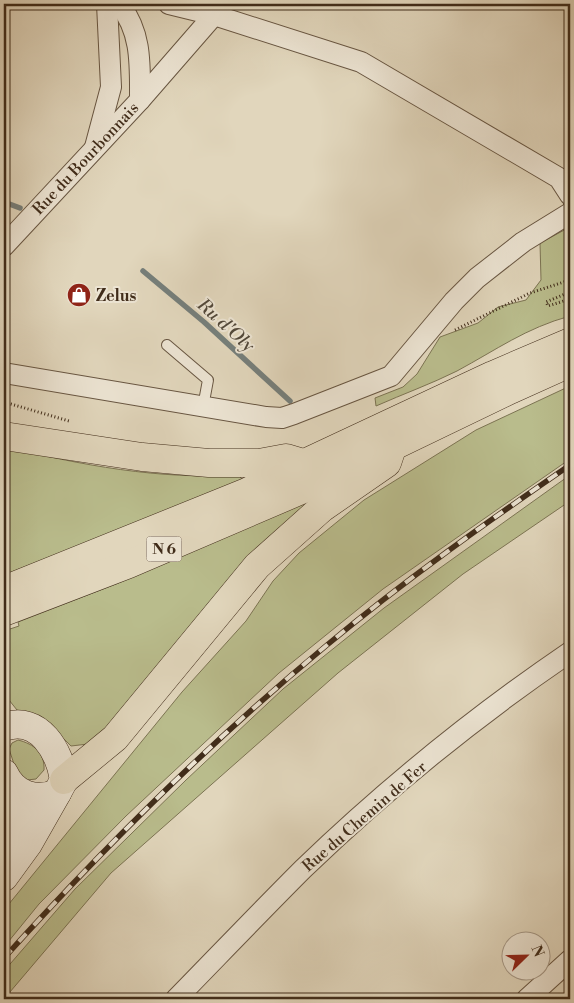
<svg xmlns="http://www.w3.org/2000/svg" width="574" height="1003" viewBox="0 0 574 1003" font-family="'Libre Bodoni',serif">
<rect width="100%" height="100%" fill="#e1d6bc"/>
<filter id="stains"><feTurbulence type="fractalNoise" baseFrequency=".004" numOctaves="4"/><feColorMatrix values="0 0 0 0 .2 0 0 0 0 .09 0 0 0 0 .02 0 0 0 .5 -.17"/></filter>
<radialGradient id="worn" r=".72"><stop offset=".6" stop-color="#630" stop-opacity="0"/><stop offset="1" stop-color="#630" stop-opacity=".3"/></radialGradient>
<g fill="#b9bc8c" stroke="#7c7453">
<path d="M570 227V316C526 328 496 350 457 371 431 384 403 394 376 406L375 398 403 387 417 374 440 337 478 323 498 307 526 300 541 280 540 243Z"/>
<polygon points="570,386 570,459 383,589 279,673 126,816 39,904 4,947 4,910 182,692 246,621 273,581 299,553 364,500 476,430"/>
<path d="M4 446C79 465 161 480 239 475L243 481 4 575Z"/>
<polygon points="570,475 570,501 463,574 338,673 111,873 4,999 4,971 75,889 186,780 283,689 384,608"/>
<polygon points="306,502 307,506 118,720 88,744 71,746 61,736 17,710 9,700 4,690 4,631 19,626 18,622 116,584"/>
<path d="M18 740C34 744 45 753 44 770L36 779 27 780 17 773 9 749 12 743Z"/>
</g>
<g fill="none" stroke-linecap="round" stroke-linejoin="round">
<g stroke="#767f7b" stroke-width="5.5">
<polyline points="4,202 20,208"/>
<polyline points="143,271 204,322 290,401"/>
</g>
<g stroke="#685642" stroke-width="12">
<polyline id="lane" points="167,345 208,380 203,407"/>
</g>
<g stroke="#685642" stroke-width="22">
<g id="street">
<polyline points="169,4 214,15 361,62 559,178 570,195"/>
<polyline points="140,100 214,15"/>
<polyline points="95,147 111,87 107,4"/>
<path d="M4 246 140 100C140 65 142 32 119 4"/>
<polyline points="4,373 266,417 282,418 294,414 391,376 454,301 477,278 523,242 570,213"/>
<path d="M176 999C218 956 260 912 303 869 385 790 476 716 570 652"/>
<polyline points="527,999 570,960"/>
</g>
</g>
<g stroke="#402c1a" stroke-width="29">
<g id="secondary">
<path d="M4 727C39 714 60 752 64 780L57 793C36 802 14 795 4 773"/>
<path d="M4 852C18 834 22 815 21 793"/>
<polyline points="4,877 28,844 57,793"/>
</g>
</g>
<g stroke="#402c1a" stroke-width="29">
<g id="primary">
<polyline points="4,590 247,492 288,471"/>
<polyline points="4,612 129,564 313,485"/>
</g>
</g>
<g stroke="#402c1a" stroke-width="29">
<g id="highway">
<polyline points="4,436 142,457 209,463 259,463 286,458 306,464"/>
<polyline points="288,471 493,375 570,342"/>
<polyline points="313,485 510,390 570,363"/>
<polyline points="64,780 115,738 257,566 322,508 387,463 392,448"/>
</g>
</g>
<g stroke="#402c1a" stroke-width="3" stroke-dasharray="1 2.5" stroke-linecap="butt">
<polyline points="570,292 546,302 548,306 570,299"/>
<polyline points="455,330 530,293 570,280"/>
<polyline points="4,402 69,421"/>
<polyline points="4,905 10,898"/>
</g>
<use href="#lane" stroke="#ece4d3" stroke-width="10"/>
<use href="#street" stroke="#ece4d3" stroke-width="20"/>
<use href="#secondary" stroke="#ece4d3" stroke-width="28"/>
<use href="#primary" stroke="#e1d6bc" stroke-width="28"/>
<use href="#highway" stroke="#e1d6bc" stroke-width="28"/>
<g stroke="#402c1a" stroke-width="5.5">
<path id="rail" d="M4 958C105 846 211 741 327 645 405 580 487 522 570 465"/>
</g>
<use href="#rail" stroke="#ece4d3" stroke-width="4" stroke-dasharray="11" stroke-linecap="butt"/>
</g>
<defs>
<g id="shop-disc" transform="scale(1.25)"><circle r="9.5" fill="#8f2418" stroke="#ece4d3"/><path d="M-5-2.5h2.3a2.7 3.5 0 0 1 5.4 0H5L5.5 6h-11ZM-1.5-2.5h3a1.5 2.3 0 0 0-3 0Z" fill="#fff"/></g>
</defs>
<g fill-rule="evenodd">
<use href="#shop-disc" x="79" y="295"/>
</g>
<g text-anchor="middle" stroke-width="4" stroke-linejoin="round" paint-order="stroke">
<rect fill="#ece4d3" stroke="#746352" stroke-width="1" x="146.5" y="536.5" width="35" height="25" rx="4"/>
<g font-size="15" font-weight="bold" fill="#402c1a">
<text x="164" y="554">N 6</text>
</g>
<g font-size="16" fill="#402c1a" stroke="#ece4d3">
<text transform="translate(85 158) rotate(-47)" y="6">Rue du Bourbonnais</text>
<text transform="translate(364 816) rotate(-41)" y="6">Rue du Chemin de Fer</text>
</g>
<g font-size="16" font-weight="bold" fill="#402c1a" stroke="#ece4d3" text-anchor="start">
<text x="96" y="301">Zelus</text>
</g>
<g font-size="18" font-style="italic" fill="#52483a" stroke="#ece4d3">
<text transform="translate(226 325) rotate(42)" y="6">Ru d'Oly</text>
</g>
</g>
<rect width="574" height="1003" fill="none" stroke="#e1d6bc" stroke-width="20"/>
<rect x="5" y="5" width="564" height="993" fill="none" stroke="#402c1a" stroke-width="2.5"/>
<rect x="10" y="10" width="554" height="983" fill="none" stroke="#402c1a"/>
<g transform="translate(526 956) rotate(67)"><circle r="24" fill="#ece4d3" stroke="#a79a89"/>
<path d="M0-4L9 19L0 12L-9 19Z" fill="#8f2418"/>
<text y="-8" font-size="14" font-weight="bold" text-anchor="middle" fill="#402c1a">N</text>
</g>
<rect width="100%" height="100%" filter="url(#stains)"/>
<rect width="100%" height="100%" fill="url(#worn)"/>
</svg>
